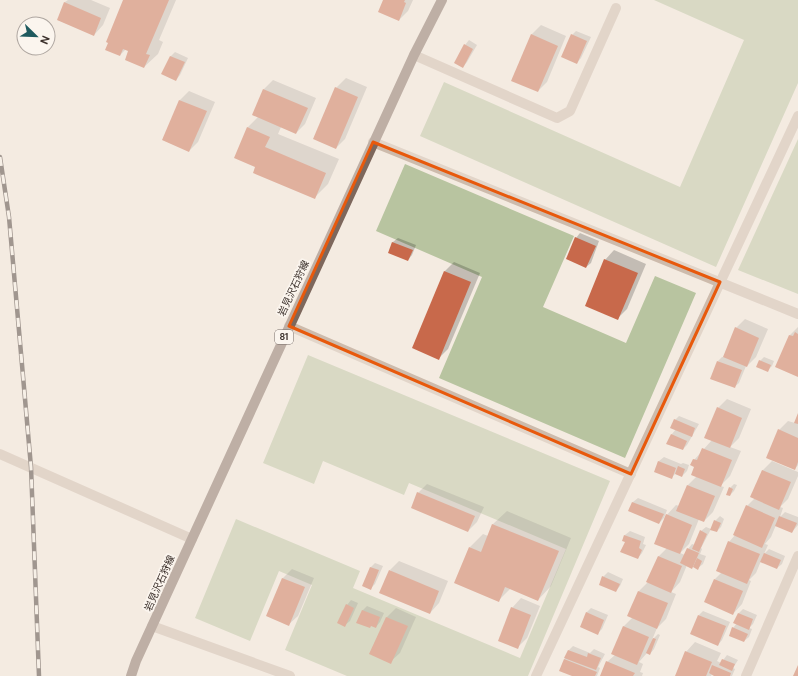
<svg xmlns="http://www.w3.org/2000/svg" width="798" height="676" viewBox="0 0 798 676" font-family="'DM Sans','Noto Sans JP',sans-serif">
<rect width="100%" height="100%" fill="#f4ebe1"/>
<g fill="#b8c4a0">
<polygon points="654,0 798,0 798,83 716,267 420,136 444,82 680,187 744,40"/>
<polygon points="798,139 798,294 738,270"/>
<polygon points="405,164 574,236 543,307 626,343 655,276 696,293 625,458 439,378 482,277 376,231"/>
<polygon points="308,355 610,481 528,676 347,676 285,650 312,585 279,571 250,641 195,618 236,519 360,571 353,588 520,658 566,549 409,483 404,495 323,461 314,484 263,463"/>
</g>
<g fill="#0003">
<polygon points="68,0 91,0 110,8 103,25 94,35 58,20 65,2"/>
<polygon points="124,0 176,0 159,40 163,42 158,54 144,67 130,51 126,49 120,55"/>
<polygon points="384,0 413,0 408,11 399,20"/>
<polygon points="541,25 566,36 547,82 538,91 512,80 532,34"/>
<polygon points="576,31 591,37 581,58 577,63 572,35"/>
<polygon points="469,40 477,45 467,62 463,67 465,45"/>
<polygon points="175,52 188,58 180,75 176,80 163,74 171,56"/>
<polygon points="346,78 367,87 345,139 336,148 336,88"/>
<polygon points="273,80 316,98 305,124 296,133 281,127 278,134 339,159 328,184 314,198 257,166 247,128 258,117 253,115 264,89"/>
<polygon points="189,91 215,102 198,142 189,151 163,140 180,100"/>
<polygon points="580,233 599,241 591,263 586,267 576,238"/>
<polygon points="398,238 416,245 412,255 408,260 389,252 393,242"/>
<polygon points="614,250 646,264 627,309 618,318 605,260"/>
<polygon points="454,262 480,273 448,349 439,358 445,271"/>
<polygon points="745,319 768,329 756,357 747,366 746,366 739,383 734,387 718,361 722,357 724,357 736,328"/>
<polygon points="798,327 798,376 790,335"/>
<polygon points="764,357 774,361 772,366 767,371 760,361"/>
<polygon points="727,399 751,409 739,438 730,447 741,451 730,476 720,486 724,487 713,512 704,521 699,519 689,544 680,553 685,555 688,549 692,544 695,545 701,531 706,527 711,529 701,548 702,549 700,554 706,556 703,564 698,568 687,565 680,582 671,592 676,594 666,619 657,628 652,640 658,634 660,635 654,649 650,654 647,653 639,662 643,664 640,672 643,673 642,676 601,676 607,662 615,655 624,626 633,617 629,616 639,591 648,582 658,557 667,548 667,515 659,523 630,510 633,502 638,498 667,510 664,518 676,505 679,506 688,485 697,476 694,460 712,440 718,408"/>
<polygon points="798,415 798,465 795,469 779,430 788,421 795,423"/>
<polygon points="679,416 699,424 687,445 683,449 668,443 672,434 676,429 675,420"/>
<polygon points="664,457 681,464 683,463 689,465 687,471 682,476 676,473 671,478 655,471 659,461"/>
<polygon points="772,461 798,472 798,476 788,499 780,507 783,508 780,517 785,512 798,517 798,525 792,532 776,525 771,537 765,544 768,545 764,554 769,549 785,556 782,564 777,568 761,561 756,573 749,580 751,581 742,604 733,614 715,579 722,572 729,542 735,535 747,506 755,498 762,471"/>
<polygon points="427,484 484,507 477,522 468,531 418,493"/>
<polygon points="734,484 737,485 734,491 730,495 730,488"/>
<polygon points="507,511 571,538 551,586 538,600 511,588 499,600 470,547 483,534 488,536 493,524"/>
<polygon points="720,516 724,519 721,527 717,531 715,521"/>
<polygon points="630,531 645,537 643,544 646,545 642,553 638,558 626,541 625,535"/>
<polygon points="399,561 448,581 439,603 430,613 390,570"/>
<polygon points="375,563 383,566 375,584 371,588 364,585 371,567"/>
<polygon points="292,569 314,578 298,616 288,625 283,578"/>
<polygon points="608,572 623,579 620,586 616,591 603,577"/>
<polygon points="521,598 540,606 527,638 517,648 512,608"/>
<polygon points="351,600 358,603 350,621 345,625 347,605"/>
<polygon points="367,606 384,613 380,622 376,627 362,611"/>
<polygon points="396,608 416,617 400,653 390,662 370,653 387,617"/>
<polygon points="591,608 608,615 602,629 598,633 586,613"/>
<polygon points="743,609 757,615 753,624 749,628 752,629 749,637 744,641 733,628 737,623 739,613"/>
<polygon points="703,611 730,622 722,640 718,645 699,615"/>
<polygon points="695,642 721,653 717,661 721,663 727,655 738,660 733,668 735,669 732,676 717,676 712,674 711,676 679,676 686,652"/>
<polygon points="573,646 590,653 594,649 605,654 598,667 600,668 597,676 575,676 564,660 569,650"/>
</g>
<g fill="#c8694b">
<polygon points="123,0 169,0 146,54 150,55 144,68 125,60 128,51 123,49 120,56 105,50 108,43 106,42"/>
<polygon points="383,0 405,0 404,2 406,3 399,21 378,12"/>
<polygon points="64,2 101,18 94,36 57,20"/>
<polygon points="531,34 558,46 538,92 511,81"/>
<polygon points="571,34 587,41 577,64 561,57"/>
<polygon points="464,44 473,49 463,68 454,63"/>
<polygon points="170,56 185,62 176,81 161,74"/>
<polygon points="335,87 358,97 336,149 313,139"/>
<polygon points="263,89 308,108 296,134 252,115"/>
<polygon points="179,100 207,111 189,152 162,140"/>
<polygon points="247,127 270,137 265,147 326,173 315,199 253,173 255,167 234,158"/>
<polygon points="575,237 596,246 586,268 566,259"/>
<polygon points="392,242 413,250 408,261 388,253"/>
<polygon points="604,259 638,273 618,320 585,306"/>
<polygon points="444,271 471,282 439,360 412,348"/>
<polygon points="735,327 759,338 747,367 723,357"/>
<polygon points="795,332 798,334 798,377 775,367 789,335 793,336"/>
<polygon points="759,360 771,365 768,372 756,367"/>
<polygon points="717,361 742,370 735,388 710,379"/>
<polygon points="717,407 742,418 730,448 704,438"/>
<polygon points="798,413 798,424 794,423"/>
<polygon points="674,419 695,428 692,437 670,428"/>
<polygon points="778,429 798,438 798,462 795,470 766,458"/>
<polygon points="671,434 687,441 683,450 666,444"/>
<polygon points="702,448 732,460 721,487 691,475 694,467 690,465 693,459 697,460"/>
<polygon points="658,461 676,468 672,479 654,472"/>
<polygon points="678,466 685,469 682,477 675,474"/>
<polygon points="762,470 791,482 779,510 750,497"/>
<polygon points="687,485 715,496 704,522 676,511"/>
<polygon points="729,487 733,489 730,496 726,495"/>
<polygon points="417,492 475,516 468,532 411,508"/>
<polygon points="632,502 664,514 659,524 628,511"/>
<polygon points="746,505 775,518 762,548 733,535"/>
<polygon points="666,514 692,525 680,554 654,544"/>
<polygon points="779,516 797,523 792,533 775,526"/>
<polygon points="714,520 721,523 717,532 710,530"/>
<polygon points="492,524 559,551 538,601 505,587 499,602 454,583 469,547 481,552"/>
<polygon points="700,530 707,534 699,552 692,549"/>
<polygon points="624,535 641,541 639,548 642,550 638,559 620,552 625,542 622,541"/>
<polygon points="728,541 760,554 747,584 716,571"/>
<polygon points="687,548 699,553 692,569 680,563"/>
<polygon points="764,553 781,560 777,569 760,562"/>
<polygon points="658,556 682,566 671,593 646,582"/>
<polygon points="697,558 702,561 698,570 693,567"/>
<polygon points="370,567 379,570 371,590 362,586"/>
<polygon points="389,570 439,591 430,614 379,593"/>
<polygon points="602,576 620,584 616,592 599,585"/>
<polygon points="282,578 305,587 289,626 266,616"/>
<polygon points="714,579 743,591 733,615 704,602"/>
<polygon points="638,591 668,603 657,629 627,616"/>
<polygon points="346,604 354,608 345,627 337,623"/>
<polygon points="511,607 531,615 518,649 498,641"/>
<polygon points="362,610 380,617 376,628 371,626 370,628 356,623"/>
<polygon points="586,612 604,620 598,635 580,627"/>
<polygon points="738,613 753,619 749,630 733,623"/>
<polygon points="698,615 726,626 718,646 690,634"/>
<polygon points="386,617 408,626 391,664 369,654"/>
<polygon points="623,626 649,637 637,665 611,654"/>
<polygon points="732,627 748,634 744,642 729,636"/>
<polygon points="653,638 656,639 650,655 646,653"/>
<polygon points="568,650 587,657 588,653 601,658 596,670 564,658"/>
<polygon points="685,651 712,662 706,676 675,676"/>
<polygon points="564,659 597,672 595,676 572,676 559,671"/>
<polygon points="722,659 735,664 732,671 719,665"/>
<polygon points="606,661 635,673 633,676 600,676"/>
<polygon points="712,665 731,673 730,676 714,676 709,673"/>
<polygon points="798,665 798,676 793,676"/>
</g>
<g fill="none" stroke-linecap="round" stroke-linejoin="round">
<polyline stroke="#cdbbac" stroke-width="10" points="414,55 557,118 570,111 616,8"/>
<g stroke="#cdbbac" stroke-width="10">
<polyline points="373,142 798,314"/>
<polyline points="289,326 631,474"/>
<polyline points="0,454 192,539"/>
<polyline points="152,626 290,676"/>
<polyline points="536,676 798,116"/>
<polyline points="746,676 798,556"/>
</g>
<polyline stroke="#7d675c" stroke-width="10" points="131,676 136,661 414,55 442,0"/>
<g stroke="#3b302b" stroke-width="4.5">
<polyline id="rail" points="0,157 9,217 31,467 39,676"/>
</g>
<use href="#rail" stroke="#fbf5ee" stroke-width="3" stroke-dasharray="9" stroke-linecap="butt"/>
</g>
<path d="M0 0H798V676H0ZM373 142 720 282 631 474 289 326Z" fill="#f4ebe1" fill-opacity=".55" fill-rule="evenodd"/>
<path fill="none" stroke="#e8590c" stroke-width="3" stroke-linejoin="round" d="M373 142 720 282 631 474 289 326Z"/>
<g text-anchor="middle" stroke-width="3.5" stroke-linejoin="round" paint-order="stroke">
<rect fill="#fbf5ee" stroke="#756b66" stroke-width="1" x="275" y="330" width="18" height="14" rx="3"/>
<g font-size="9" font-weight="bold" fill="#3b302b">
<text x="284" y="340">81</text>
</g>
<g font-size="10" fill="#3b302b" stroke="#fbf5ee">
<text transform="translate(293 288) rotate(-65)" y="4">岩見沢石狩線</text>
<text transform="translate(159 583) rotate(-66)" y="4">岩見沢石狩線</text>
</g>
</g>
<g transform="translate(36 36) rotate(113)"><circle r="19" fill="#fbf5ee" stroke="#aea6a0"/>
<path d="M0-3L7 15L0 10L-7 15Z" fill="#1f5a5e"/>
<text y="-6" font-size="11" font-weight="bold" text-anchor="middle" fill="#3b302b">N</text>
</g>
</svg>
